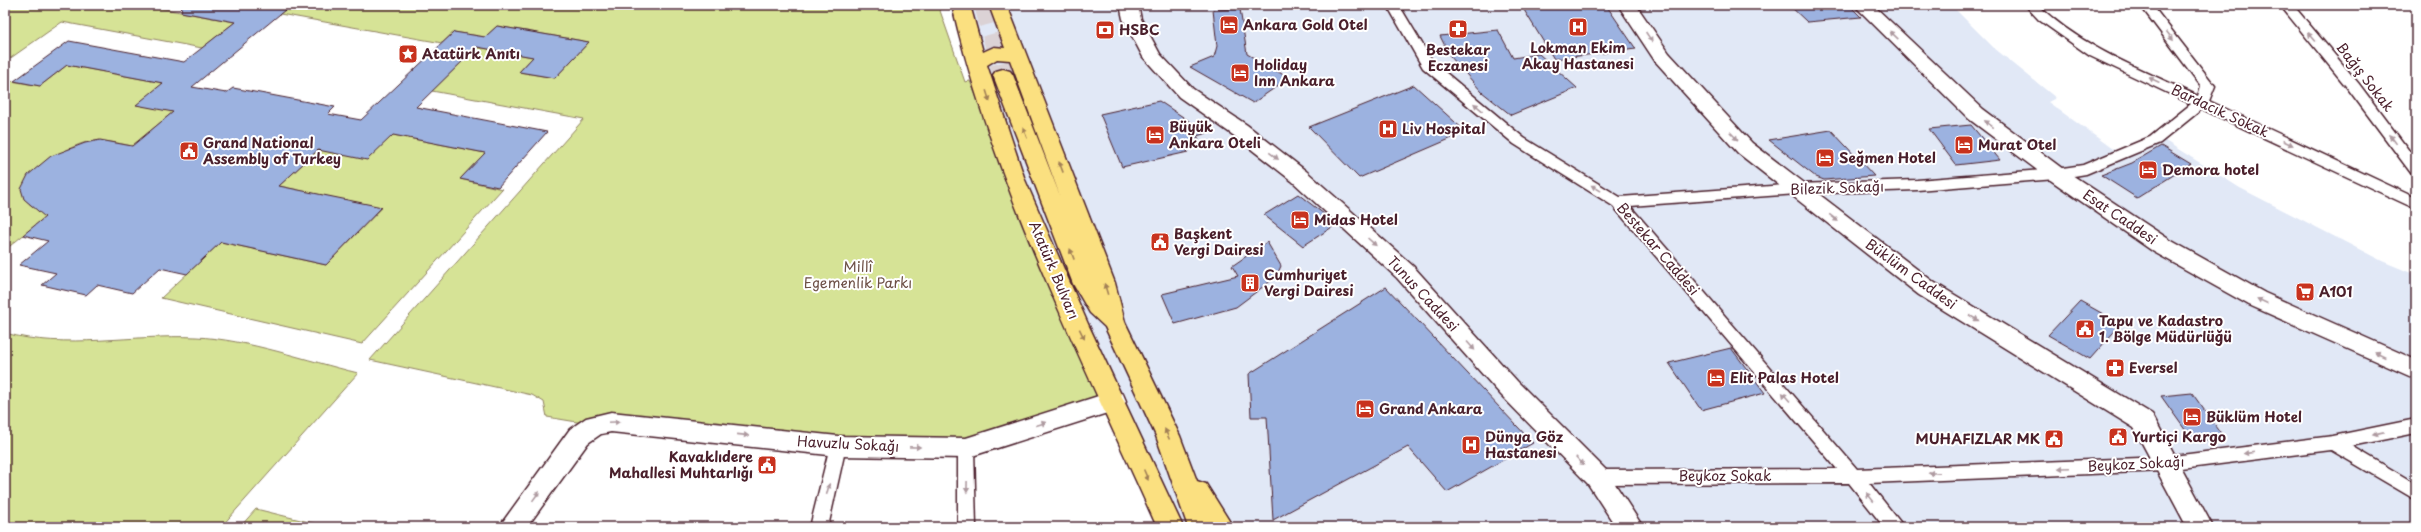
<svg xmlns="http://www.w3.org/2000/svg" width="2421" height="532" viewBox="0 0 2421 532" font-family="'Playpen Sans',sans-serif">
<rect width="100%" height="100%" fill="#fff"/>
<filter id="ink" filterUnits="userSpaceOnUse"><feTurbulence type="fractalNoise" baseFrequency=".025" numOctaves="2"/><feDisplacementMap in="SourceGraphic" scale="8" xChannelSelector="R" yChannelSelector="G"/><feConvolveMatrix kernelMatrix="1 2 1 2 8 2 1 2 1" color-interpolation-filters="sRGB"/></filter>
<g filter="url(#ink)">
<polygon fill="#e1e8f6" points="961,5 1951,5 1994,48 2056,98 2048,102 2120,154 2159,137 2240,188 2382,261 2416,275 2416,527 1158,527 1077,324"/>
<g fill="#d6e396" stroke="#908160">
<polygon points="5,5 155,5 153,7 235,22 202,48 62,22 5,62"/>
<polygon points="291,5 938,5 965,82 970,81 978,101 990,101 1114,401 966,448 595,425 547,417 544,402 532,395 370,360 584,119 432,91 477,47 533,57 519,72 555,78 589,42 497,26 485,37 454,32 442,43 280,14"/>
<path d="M67 65 163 83 173 112 132 146C117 143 102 139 87 142 68 146 0 183 32 206 38 209 47 209 53 211L5 250V80L40 86Z"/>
<polygon points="393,135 485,153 460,179 502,189 362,344 161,298 221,242 326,265 382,208 279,186 318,150"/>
<path d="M5 333C65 350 134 334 196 337 246 339 308 361 358 373L221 527H5Z"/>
<polygon points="256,509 329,527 240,527"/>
</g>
<g fill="#9cb2e0" stroke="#4a1f2b">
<polygon points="182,5 291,5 192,87 226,93 233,88 335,107 328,114 361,120 454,32 485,37 497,26 589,42 555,78 519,72 533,57 477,47 416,107 547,132 498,187 460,179 485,153 393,135 367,160 318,150 279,186 382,207 326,265 221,242 187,274 160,268 132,293 97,285 86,295 42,285 56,273 19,265 48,241 23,235 45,217 24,199 21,189 28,175 51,156 85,143 100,140 132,146 173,112 136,105 163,83 67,65 40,86 14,81 69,41 184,62 235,22 181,12"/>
<polygon points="1521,5 1606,5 1636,49 1554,59"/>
<polygon points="1789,5 1849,5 1861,17 1807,22"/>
<polygon points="1240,9 1247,54 1289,78 1253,103 1190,67 1214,57 1217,46 1213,10"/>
<polygon points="1498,30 1513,58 1539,54 1577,88 1511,115 1482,92 1450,56 1440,36"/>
<polygon points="1414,85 1466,132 1359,178 1309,127"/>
<polygon points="1159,101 1207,133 1197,136 1199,139 1193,141 1195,143 1186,149 1188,152 1122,167 1100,114"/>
<polygon points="1971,125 2000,160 1956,165 1929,129"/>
<polygon points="1831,130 1874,176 1824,180 1816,177 1769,140"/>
<polygon points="2161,146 2191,164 2137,198 2101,175 2132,163"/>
<polygon points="1298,194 1337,224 1303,246 1264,215"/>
<polygon points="1267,242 1281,266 1276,277 1236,307 1175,324 1162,294 1238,276 1232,266"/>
<polygon points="1386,287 1533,443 1447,492 1408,447 1273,520 1267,417 1251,417 1249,374"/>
<polygon points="2080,301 2121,324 2090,359 2048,335"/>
<polygon points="1731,348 1765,393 1701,410 1669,363"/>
<polygon points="2192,393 2225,439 2193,441 2161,396"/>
</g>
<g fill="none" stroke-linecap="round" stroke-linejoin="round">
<polyline stroke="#dbd2d5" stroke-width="20" stroke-dasharray="20 10" stroke-linecap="butt" points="984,5 1003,75"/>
<g stroke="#4a1f2b" stroke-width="3">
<g id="street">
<path d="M1387 5H1399L1433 62 1524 138 1620 197 1797 184 1917 180 2056 169 2083 165 2150 137 2191 104 2090 56 2039 20 2025 5H2038C2082 48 2143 70 2198 96L2201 86 2140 5H2152L2215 86 2209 101 2416 198V209L2202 109 2160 143 2086 174 2056 179 1917 190 1797 194 1630 206 1857 469 2165 457 2333 436 2416 419V433L2352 446 2416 484V500L2331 450 2165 471 1869 483 1904 527H1884L1849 483 1597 484 1591 482 1588 477 1591 472 1597 470 1837 469 1613 206 1514 144 1423 68Z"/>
<polygon points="2280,5 2293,5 2359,84 2416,160 2416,175 2411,173 2349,90"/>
<polygon points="838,439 844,441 846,446 828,527 810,527 830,446 832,441"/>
<polygon points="966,441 972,443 974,448 976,527 958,527 958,448 960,443"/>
</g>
</g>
<g stroke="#4a1f2b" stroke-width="3">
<g id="secondary">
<polygon points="1120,5 1138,5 1141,19 1160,54 1193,89 1247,125 1306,171 1413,266 1517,381 1606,470 1643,527 1616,527 1588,484 1501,395 1397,278 1292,181 1233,135 1179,97 1143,57 1123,19"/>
<polygon points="1618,5 1636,5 1669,53 1752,143 1935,283 2152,414 2213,527 2187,527 2134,428 1919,295 1738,153 1655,61"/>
<polygon points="1854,5 1873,5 1983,109 2063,169 2170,240 2265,293 2416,360 2416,379 2249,305 2154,252 2049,179 1969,119"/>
<polygon points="1114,391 1123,394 1126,401 1123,408 966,458 838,456 611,432 601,434 588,443 527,527 499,527 570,429 586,418 611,412 838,436 966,438"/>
</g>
</g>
<g stroke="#4a1f2b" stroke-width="3">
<path id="primary" d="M952 5H970L983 52 994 47 1005 48 989 5H1007L1115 283 1125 322 1180 436 1197 481 1206 484 1233 527H1188L1156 436 1105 327 1090 313 1073 284 993 75 996 71 1003 69 1010 71 1013 75 1060 196 1010 60 997 59 987 65 1025 180 1088 324 1183 527H1157C1081 357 994 187 952 5Z"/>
</g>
<use href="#street" fill="#fff" fill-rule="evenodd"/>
<use href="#secondary" fill="#fff" fill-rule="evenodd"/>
<use href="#primary" fill="#fbe080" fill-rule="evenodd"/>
</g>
<defs><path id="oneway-solid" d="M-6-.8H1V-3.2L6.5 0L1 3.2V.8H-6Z"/></defs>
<g fill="#ae9aa0">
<use href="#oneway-solid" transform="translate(1894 35) rotate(-136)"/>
<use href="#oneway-solid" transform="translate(2170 36) rotate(53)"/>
<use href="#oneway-solid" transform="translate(1649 37) rotate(56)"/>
<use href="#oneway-solid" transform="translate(2312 37) rotate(-130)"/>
<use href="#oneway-solid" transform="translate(2154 80) rotate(-155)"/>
<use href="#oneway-solid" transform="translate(1478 107) rotate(-140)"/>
<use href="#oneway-solid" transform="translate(1989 124) rotate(-143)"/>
<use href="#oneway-solid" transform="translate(1734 136) rotate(46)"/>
<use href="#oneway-solid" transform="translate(2393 139) rotate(-126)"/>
<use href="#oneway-solid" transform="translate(2288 143) rotate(25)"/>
<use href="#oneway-solid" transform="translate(1274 156) rotate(38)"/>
<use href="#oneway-solid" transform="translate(1596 188) rotate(-149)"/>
<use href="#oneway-solid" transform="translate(1834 218) rotate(37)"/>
<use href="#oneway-solid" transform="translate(1372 242) rotate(42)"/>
<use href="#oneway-solid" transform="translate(2262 301) rotate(-155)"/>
<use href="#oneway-solid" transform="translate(1974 318) rotate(31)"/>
<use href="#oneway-solid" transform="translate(1471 346) rotate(48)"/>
<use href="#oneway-solid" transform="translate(2380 355) rotate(-155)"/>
<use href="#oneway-solid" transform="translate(1786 397) rotate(-131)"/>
<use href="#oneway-solid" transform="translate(614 422) rotate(-3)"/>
<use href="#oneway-solid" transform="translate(1041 424) rotate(-18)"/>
<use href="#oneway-solid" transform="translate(2378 434) rotate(168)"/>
<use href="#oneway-solid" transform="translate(743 435) rotate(6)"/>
<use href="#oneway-solid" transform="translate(915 447) rotate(1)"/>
<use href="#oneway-solid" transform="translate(2249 453) rotate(173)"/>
<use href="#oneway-solid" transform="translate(1580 461) rotate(45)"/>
<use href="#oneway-solid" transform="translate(2064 468) rotate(178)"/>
<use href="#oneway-solid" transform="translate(1934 473) rotate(178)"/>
<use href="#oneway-solid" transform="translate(967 487) rotate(91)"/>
<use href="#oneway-solid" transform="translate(828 489) rotate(-76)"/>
<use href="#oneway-solid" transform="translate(536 496) rotate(-54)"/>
<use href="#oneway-solid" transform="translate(1870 497) rotate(-129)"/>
</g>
<g fill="#a28056">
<use href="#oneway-solid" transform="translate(988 96) rotate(72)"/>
<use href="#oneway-solid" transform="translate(1025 133) rotate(-111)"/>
<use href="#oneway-solid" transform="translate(1061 167) rotate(-111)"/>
<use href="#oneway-solid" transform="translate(1072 254) rotate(-111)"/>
<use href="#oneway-solid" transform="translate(1106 289) rotate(-107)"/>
<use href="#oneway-solid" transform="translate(1082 334) rotate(64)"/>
<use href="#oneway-solid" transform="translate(1167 434) rotate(-114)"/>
<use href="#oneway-solid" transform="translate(1146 475) rotate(67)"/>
</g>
</g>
<defs>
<g id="hotel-square" transform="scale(1)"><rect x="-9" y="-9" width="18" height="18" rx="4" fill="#c8321e" stroke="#fff"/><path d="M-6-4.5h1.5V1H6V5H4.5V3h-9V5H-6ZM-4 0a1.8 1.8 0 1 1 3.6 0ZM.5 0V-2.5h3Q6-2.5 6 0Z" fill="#fff"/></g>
<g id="hospital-square" transform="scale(1)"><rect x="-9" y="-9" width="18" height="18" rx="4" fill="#c8321e" stroke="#fff"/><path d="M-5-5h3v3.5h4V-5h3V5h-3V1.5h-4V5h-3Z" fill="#fff"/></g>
<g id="pharmacy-square" transform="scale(1)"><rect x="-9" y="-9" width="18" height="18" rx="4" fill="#c8321e" stroke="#fff"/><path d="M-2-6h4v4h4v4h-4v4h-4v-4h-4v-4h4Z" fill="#fff"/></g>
<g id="bank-square" transform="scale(1)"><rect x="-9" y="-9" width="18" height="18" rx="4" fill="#c8321e" stroke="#fff"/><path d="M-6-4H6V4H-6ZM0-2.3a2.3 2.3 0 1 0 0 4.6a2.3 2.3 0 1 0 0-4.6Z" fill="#fff"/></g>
<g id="sight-square" transform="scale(1)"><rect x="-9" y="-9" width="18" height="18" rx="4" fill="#c8321e" stroke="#fff"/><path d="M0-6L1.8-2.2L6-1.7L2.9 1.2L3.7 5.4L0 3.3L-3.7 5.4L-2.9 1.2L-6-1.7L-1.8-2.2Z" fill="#fff"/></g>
<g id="civic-square" transform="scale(1)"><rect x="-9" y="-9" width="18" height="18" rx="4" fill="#c8321e" stroke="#fff"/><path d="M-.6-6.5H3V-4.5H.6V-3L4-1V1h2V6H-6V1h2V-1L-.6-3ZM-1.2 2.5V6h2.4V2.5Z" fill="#fff"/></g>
<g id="building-square" transform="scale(1)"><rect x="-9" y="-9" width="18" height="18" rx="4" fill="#c8321e" stroke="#fff"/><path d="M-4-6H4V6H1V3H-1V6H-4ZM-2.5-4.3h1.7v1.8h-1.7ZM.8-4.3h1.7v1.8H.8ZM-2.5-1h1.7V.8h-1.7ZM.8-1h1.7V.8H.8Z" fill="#fff"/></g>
<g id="supermarket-square" transform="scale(1)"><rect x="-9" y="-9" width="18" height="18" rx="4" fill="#c8321e" stroke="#fff"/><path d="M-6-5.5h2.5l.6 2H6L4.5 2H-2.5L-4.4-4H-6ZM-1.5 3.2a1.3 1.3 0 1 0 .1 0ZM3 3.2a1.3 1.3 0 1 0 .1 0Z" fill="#fff"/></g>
</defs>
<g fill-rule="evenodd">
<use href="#hotel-square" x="1229" y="25"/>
<use href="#hospital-square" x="1578" y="27"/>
<use href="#pharmacy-square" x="1458" y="29"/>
<use href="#bank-square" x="1105" y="30"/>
<use href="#sight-square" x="408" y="54"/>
<use href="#hotel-square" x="1240" y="73"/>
<use href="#hospital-square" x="1388" y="129"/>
<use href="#hotel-square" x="1155" y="135"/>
<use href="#hotel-square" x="1964" y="145"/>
<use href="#civic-square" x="189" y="151"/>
<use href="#hotel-square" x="1825" y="158"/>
<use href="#hotel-square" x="2148" y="170"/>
<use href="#hotel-square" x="1300" y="220"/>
<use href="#civic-square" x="1160" y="242"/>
<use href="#building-square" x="1250" y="283"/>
<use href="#supermarket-square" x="2305" y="292"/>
<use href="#civic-square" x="2085" y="329"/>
<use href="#pharmacy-square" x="2115" y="368"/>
<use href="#hotel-square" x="1716" y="378"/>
<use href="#hotel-square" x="1365" y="409"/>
<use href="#hotel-square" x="2192" y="417"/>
<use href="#civic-square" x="2118" y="437"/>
<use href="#civic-square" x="2054" y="439"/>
<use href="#hospital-square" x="1471" y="445"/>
<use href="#civic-square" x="767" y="465"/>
</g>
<g text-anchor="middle" stroke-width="4" stroke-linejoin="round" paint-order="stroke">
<g font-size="14" font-weight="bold" fill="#4a1f2b" stroke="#fff" text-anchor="start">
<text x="1243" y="30">Ankara Gold Otel</text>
<text x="1119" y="35">HSBC</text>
<text x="1578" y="53" text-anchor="middle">Lokman Ekim<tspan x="1578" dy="16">Akay Hastanesi</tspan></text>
<text x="1458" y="55" text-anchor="middle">Bestekar<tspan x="1458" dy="16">Eczanesi</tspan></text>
<text x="422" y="59">Atatürk Anıtı</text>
<text x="1254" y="70">Holiday<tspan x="1254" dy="16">Inn Ankara</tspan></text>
<text x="1169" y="132">Büyük<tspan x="1169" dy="16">Ankara Oteli</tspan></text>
<text x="1402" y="134">Liv Hospital</text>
<text x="203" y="148">Grand National<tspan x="203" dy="16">Assembly of Turkey</tspan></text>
<text x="1978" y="150">Murat Otel</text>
<text x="1839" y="163">Seğmen Hotel</text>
<text x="2162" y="175">Demora hotel</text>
<text x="1314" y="225">Midas Hotel</text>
<text x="1174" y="239">Başkent<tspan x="1174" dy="16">Vergi Dairesi</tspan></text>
<text x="1264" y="280">Cumhuriyet<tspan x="1264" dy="16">Vergi Dairesi</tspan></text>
<text x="2319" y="297">A101</text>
<text x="2099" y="326">Tapu ve Kadastro<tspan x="2099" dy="16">1. Bölge Müdürlüğü</tspan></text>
<text x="2129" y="373">Eversel</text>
<text x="1730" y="383">Elit Palas Hotel</text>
<text x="1379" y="414">Grand Ankara</text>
<text x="2206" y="422">Büklüm Hotel</text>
<text x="1485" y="442">Dünya Göz<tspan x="1485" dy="16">Hastanesi</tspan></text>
<text x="2132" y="442">Yurtiçi Kargo</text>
<text x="2040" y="444" text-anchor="end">MUHAFIZLAR MK</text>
<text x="753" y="462" text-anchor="end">Kavaklıdere<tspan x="753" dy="16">Mahallesi Muhtarlığı</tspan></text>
</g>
<g font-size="14" fill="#4a1f2b" stroke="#fff">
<text transform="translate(2365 77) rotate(52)" y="5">Bağış Sokak</text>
<text transform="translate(2220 111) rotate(25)" y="5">Bardacık Sokak</text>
<text transform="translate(1837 188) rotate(-2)" y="5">Bilezik Sokağı</text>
<text transform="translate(2120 217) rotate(34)" y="5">Esat Caddesi</text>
<text transform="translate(1658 249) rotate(49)" y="5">Bestekar Caddesi</text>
<text transform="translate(1054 270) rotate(67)" y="5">Atatürk Bulvarı</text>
<text transform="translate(1911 274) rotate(36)" y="5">Büklüm Caddesi</text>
<text transform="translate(1423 294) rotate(47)" y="5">Tunus Caddesi</text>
<text transform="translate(848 444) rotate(3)" y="5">Havuzlu Sokağı</text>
<text transform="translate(2136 464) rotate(-3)" y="5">Beykoz Sokağı</text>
<text x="1725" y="481">Beykoz Sokak</text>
</g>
<g font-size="14" fill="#6d5046" stroke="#fff">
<text x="858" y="272">Millî<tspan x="858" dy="16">Egemenlik Parkı</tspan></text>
</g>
</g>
<rect width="2421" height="532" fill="none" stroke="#fff" stroke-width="20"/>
<rect x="10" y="10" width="2401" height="512" fill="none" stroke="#4a1f2b" stroke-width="1.5" filter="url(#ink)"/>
</svg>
